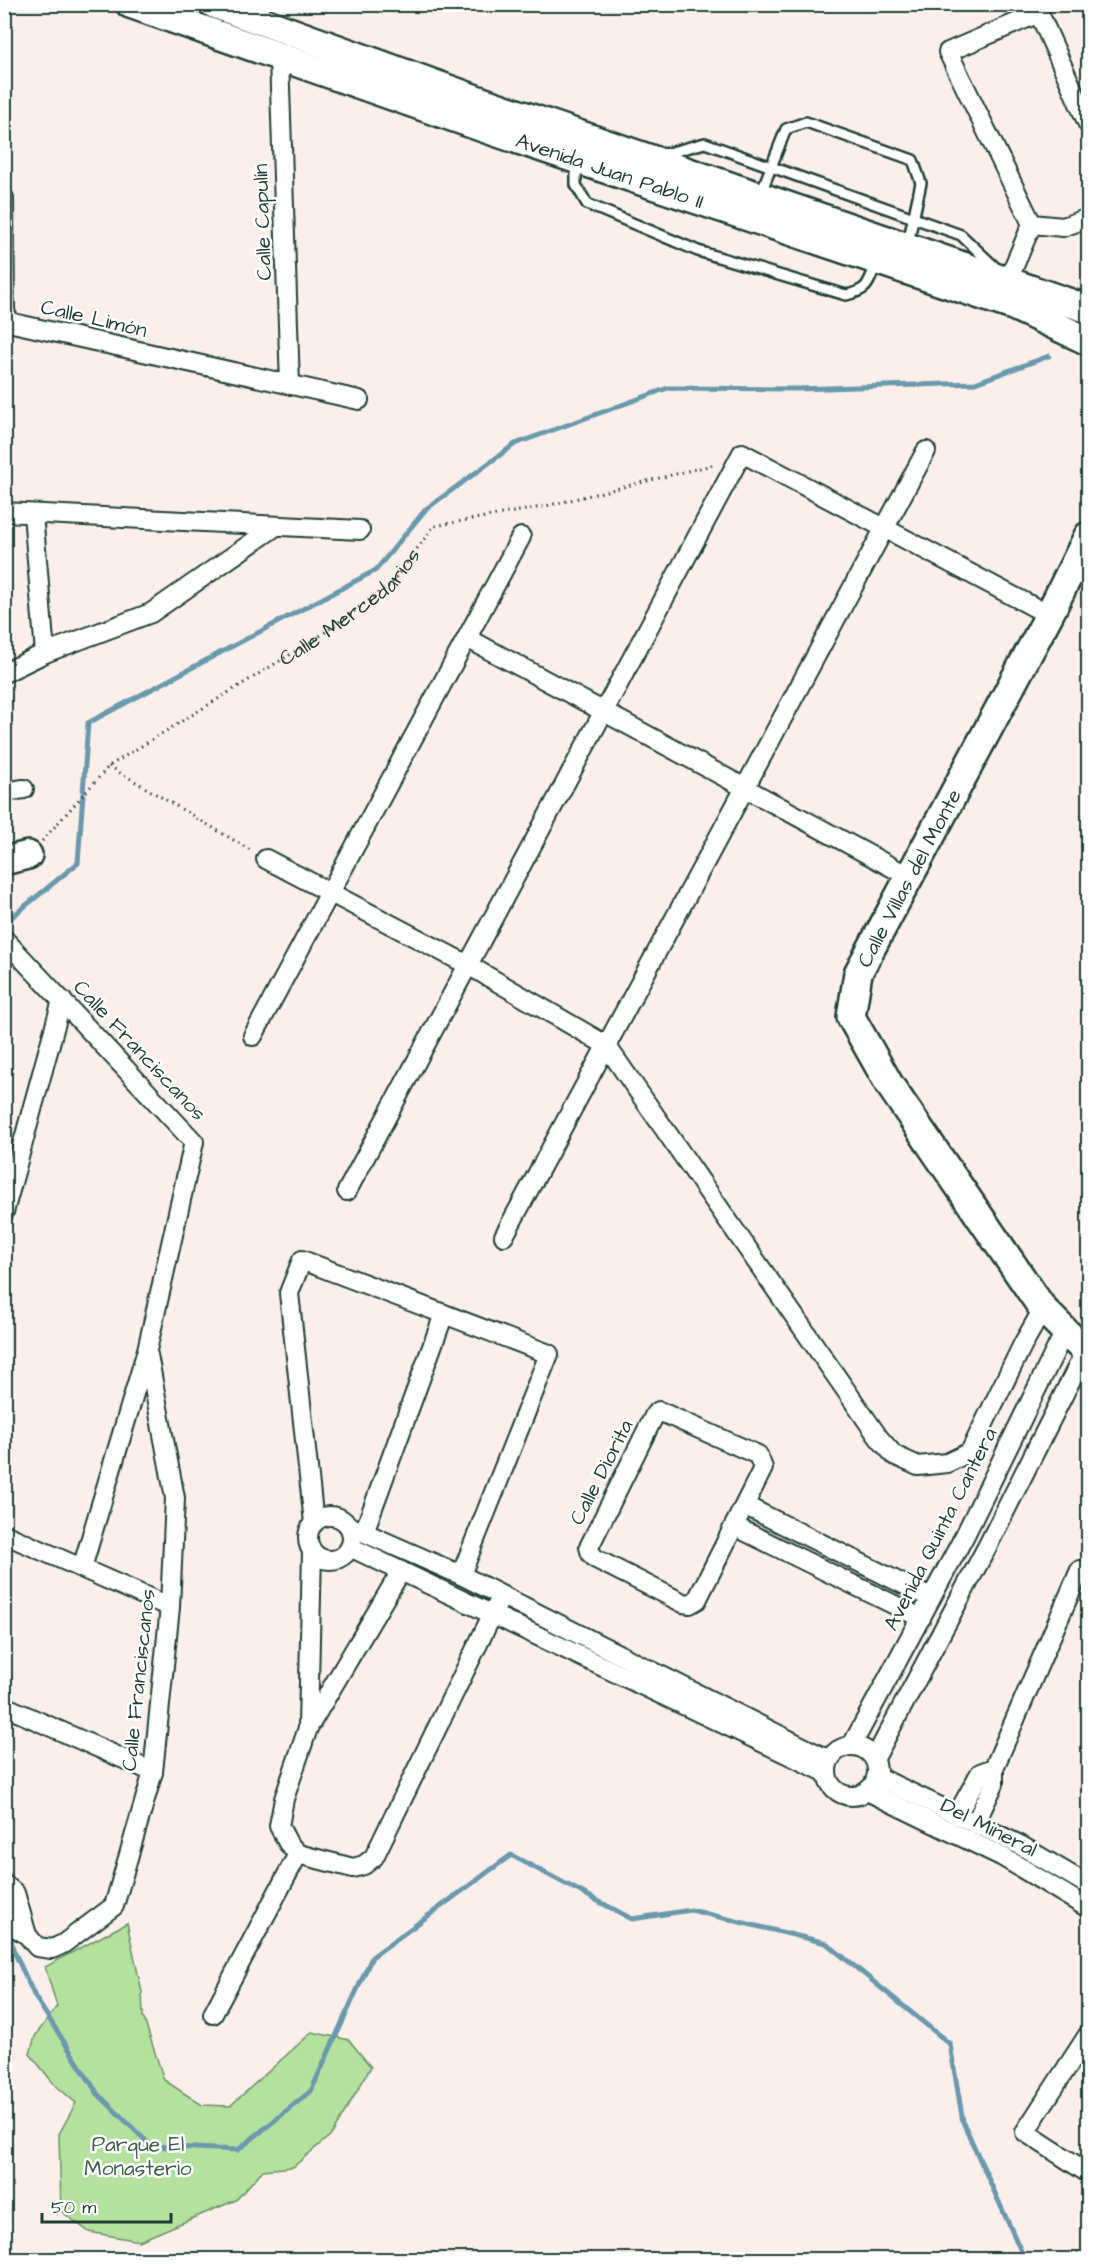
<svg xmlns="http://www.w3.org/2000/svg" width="1093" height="2264" viewBox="0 0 1093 2264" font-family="'Architects Daughter',sans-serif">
<rect width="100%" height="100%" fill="#faefea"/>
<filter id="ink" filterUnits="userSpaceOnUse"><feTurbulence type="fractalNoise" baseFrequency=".0167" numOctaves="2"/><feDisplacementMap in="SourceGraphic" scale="12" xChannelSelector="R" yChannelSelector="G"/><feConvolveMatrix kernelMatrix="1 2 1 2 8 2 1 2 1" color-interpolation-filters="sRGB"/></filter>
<g filter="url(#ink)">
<polygon fill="#b5e19e" stroke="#6a8f69" stroke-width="1.5" points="127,1923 142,1992 143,2016 164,2080 202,2105 230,2106 312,2032 349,2040 371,2067 332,2134 293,2167 263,2170 236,2200 139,2241 89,2232 61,2211 59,2134 76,2103 54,2084 30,2054 35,2036 57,2006 45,1967"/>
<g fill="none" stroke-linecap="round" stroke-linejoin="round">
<g stroke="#6b99ad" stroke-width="5">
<polyline points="8,920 78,863 88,723 376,570 426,509 515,444 668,388 798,389 975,383 1049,356"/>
<polyline points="4,1904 7,1917"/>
<polyline points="9,1929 13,1949 35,1997 98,2094 151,2146 238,2150 311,2091 372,1957 511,1855 632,1919 691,1910 826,1943 950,2044 963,2122 1025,2260"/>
</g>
<g stroke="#1f3d34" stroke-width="14">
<g id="lane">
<polyline points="660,155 705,143 961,235 996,268"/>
<path d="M576 162V185L587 204 698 251 846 295C869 290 868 284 876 264"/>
<polyline points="760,195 786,129 806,122 913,160 921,183 908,243"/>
</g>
</g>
<g stroke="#1f3d34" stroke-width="22">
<g id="street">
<polyline points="279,58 290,385"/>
<polyline points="4,198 5,310 7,318 13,323 359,400"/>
<polyline points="1032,224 1063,227 1088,218"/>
<polyline points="1008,280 1032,224 948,52 1039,13 1088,124"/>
<polyline points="4,512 360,530"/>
<polyline points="33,514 45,653"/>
<polyline points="467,638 910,877"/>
<polyline points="4,673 45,653 151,613 276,526"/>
<polyline points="4,792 24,789"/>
<polyline points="266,859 468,965 606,1045 879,1438 894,1455 918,1466 947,1463 970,1452 1023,1344 1043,1309"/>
<polyline points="4,939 194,1142 147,1350 82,1568"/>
<polyline points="253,1036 521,537"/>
<polyline points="347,1191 742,453 1049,615"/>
<polyline points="4,1212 62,1000"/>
<polyline points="504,1236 926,451"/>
<polygon points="659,1411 758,1455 763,1468 697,1600 690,1604 683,1603 596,1559 591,1554 589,1547 655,1414"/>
<polyline points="746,1506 931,1598"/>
<circle cx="330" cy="1538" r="22"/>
<polyline points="314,1523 289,1293 302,1260 549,1354 461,1575"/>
<polyline points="349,1526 461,1575 829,1760"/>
<polyline points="736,1527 921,1618"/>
<polyline points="364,1532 444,1314"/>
<polyline points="4,1534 170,1607"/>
<polyline points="350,1547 827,1773"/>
<polyline points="4,1706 153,1772"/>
<polyline points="308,1726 312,1551"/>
<polyline points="852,1745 965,1535 1065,1331"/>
<circle cx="852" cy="1771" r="25"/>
<polyline points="875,1758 987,1547 1085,1352"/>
<polyline points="878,1777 1020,1845 1088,1885"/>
<polyline points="867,1791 1003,1857 1088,1908"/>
<polyline points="957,1815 980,1773 994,1768"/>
<polyline points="975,1824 994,1784 994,1768 1080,1570"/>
<polyline points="298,1854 353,1868 364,1865 374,1857 498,1603"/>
<polyline points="4,1884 15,1893 27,1935"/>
<polyline points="4,1920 27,1935 37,1947 52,1949 63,1944 114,1906 153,1772 170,1607 175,1498 148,1355"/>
<polyline points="213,2014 298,1854 288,1843 279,1826 284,1799 308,1728 401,1571"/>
<polyline points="1088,2035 1025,2132 1088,2173"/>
</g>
</g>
<g stroke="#1f3d34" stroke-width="32">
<g id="secondary">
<path id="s2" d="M130 4 483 128 1013 306 1088 341"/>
<polyline points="214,4 476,99 1088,309"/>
<polyline points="1088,536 1049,615 858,973 851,1017 889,1084 1043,1309 1088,1354"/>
<polyline points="4,861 28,855"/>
</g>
</g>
<g stroke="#1f3d34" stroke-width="3" stroke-dasharray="1.5 4.5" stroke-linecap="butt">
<polyline points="109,766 252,851"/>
<path id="s1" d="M42 841 109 766 317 638 390 585 434 526 542 507 716 464"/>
</g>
<use href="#lane" stroke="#fff" stroke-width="9"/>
<use href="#street" stroke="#fff" stroke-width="18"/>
<use href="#secondary" stroke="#fff" stroke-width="27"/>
</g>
</g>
<g text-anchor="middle" stroke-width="5" stroke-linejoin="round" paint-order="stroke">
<g font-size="21" fill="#1f3d34" stroke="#fff">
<text dy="7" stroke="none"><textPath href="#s2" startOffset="508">Avenida Juan Pablo II</textPath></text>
<text transform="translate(262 222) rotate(-92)" y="7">Calle Capulín</text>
<text transform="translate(94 318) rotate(13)" y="7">Calle Limón</text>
<text dy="7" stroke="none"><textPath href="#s1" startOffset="390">Calle Mercedarios</textPath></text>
<text transform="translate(909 878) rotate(-62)" y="7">Calle Villas del Monte</text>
<text transform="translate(140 1050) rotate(47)" y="7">Calle Franciscanos</text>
<text transform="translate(601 1472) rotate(-63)" y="7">Calle Diorita</text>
<text transform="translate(940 1529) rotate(-63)" y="7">Avenida Quinta Cantera</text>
<text transform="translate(138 1680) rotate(-84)" y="7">Calle Franciscanos</text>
<text transform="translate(989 1827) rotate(27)" y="7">Del Mineral</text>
</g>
<g font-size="21" fill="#3d5e49" stroke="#fff">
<text x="138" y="2151">Parque El<tspan x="138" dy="24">Monasterio</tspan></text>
</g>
</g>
<rect width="1093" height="2264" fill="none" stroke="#fff" stroke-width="24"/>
<rect x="12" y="12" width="1069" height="2240" fill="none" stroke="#1f3d34" stroke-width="2" filter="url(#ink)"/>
<path d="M42 2213v9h129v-9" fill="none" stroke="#1f3d34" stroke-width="3"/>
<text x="51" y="2213" font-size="18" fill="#1f3d34" stroke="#ffffff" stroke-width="4.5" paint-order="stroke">50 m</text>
</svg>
